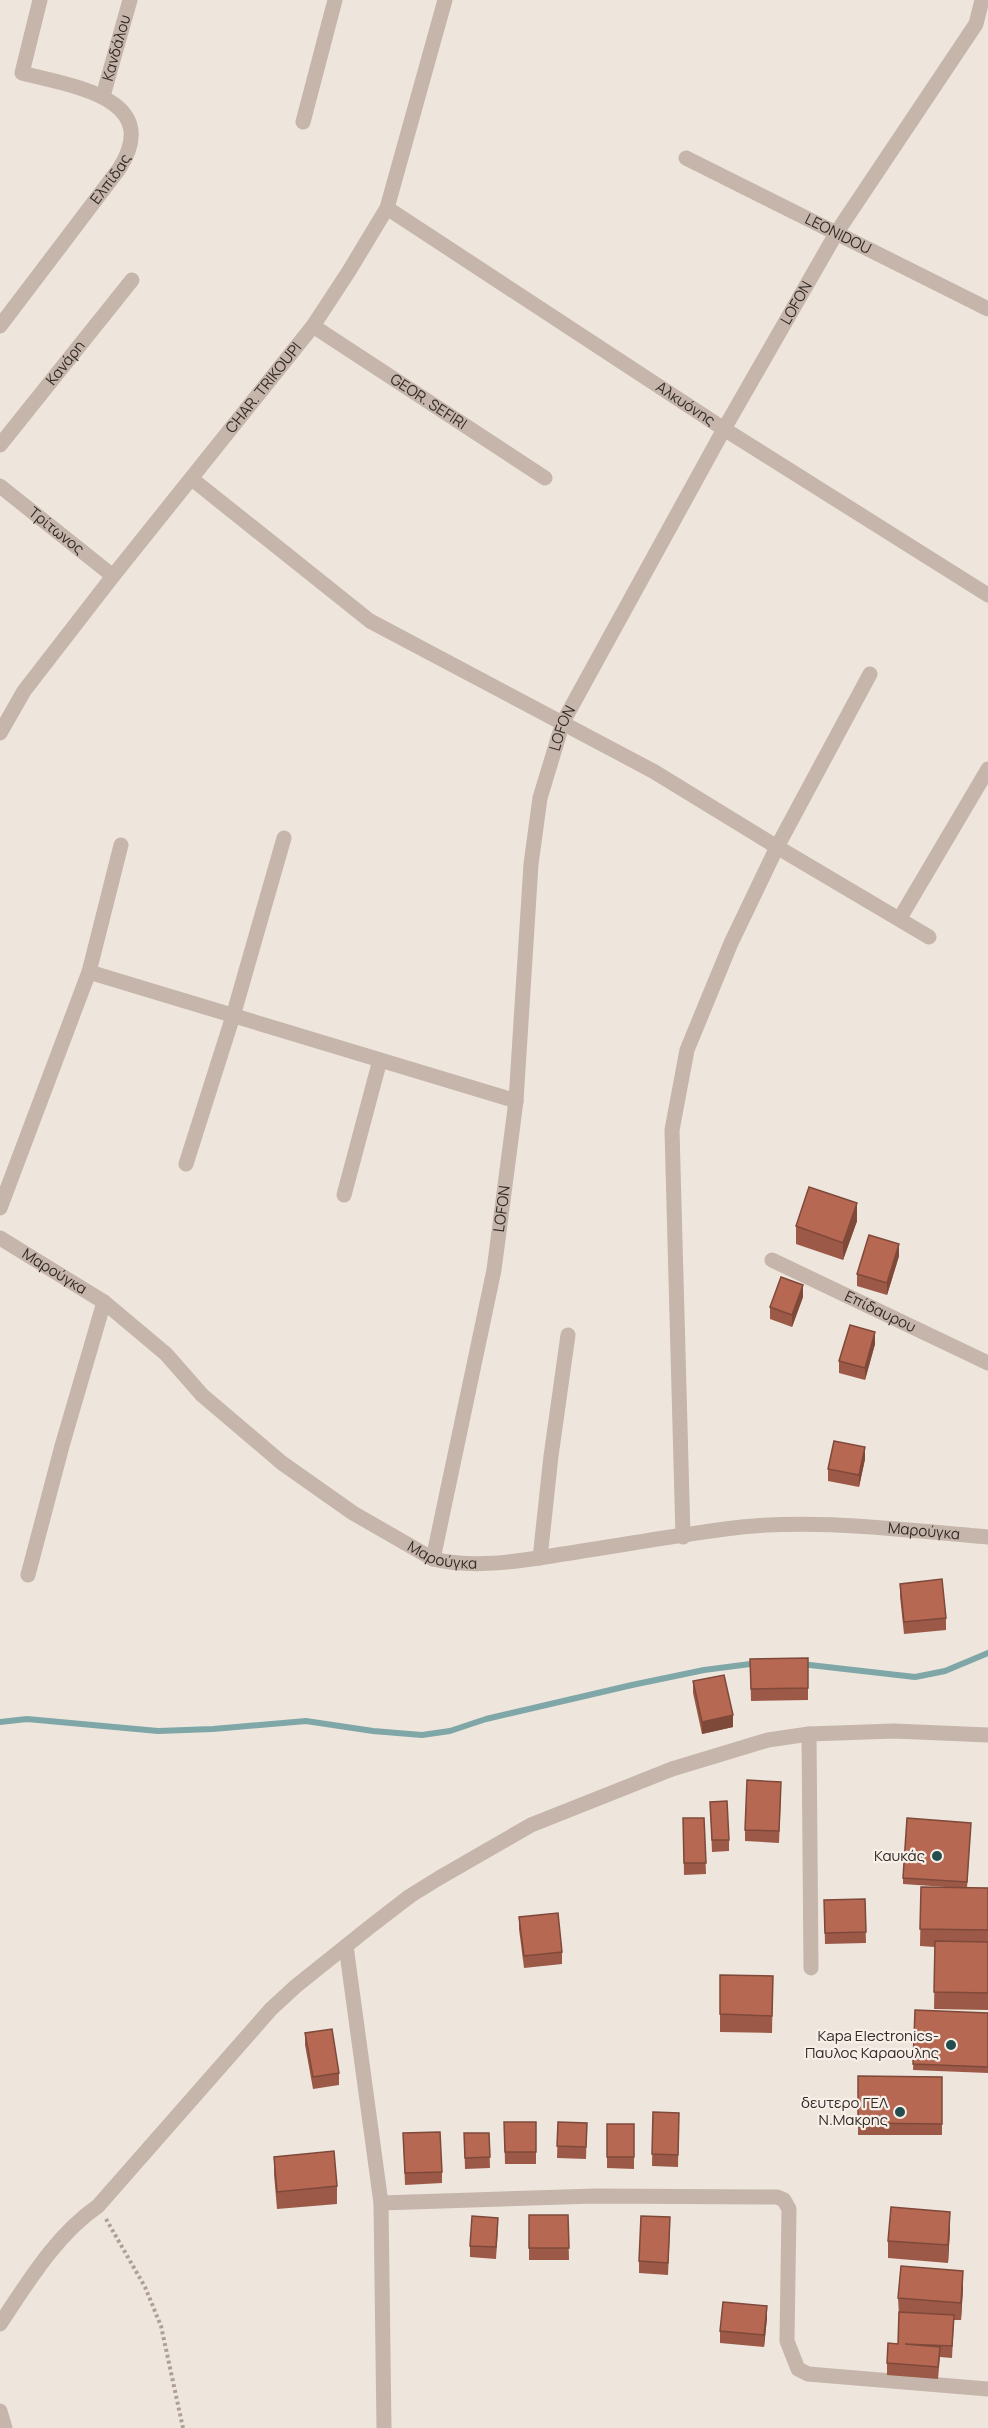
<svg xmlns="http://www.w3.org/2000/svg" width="988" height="2428" viewBox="0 0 988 2428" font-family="Manrope,sans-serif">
<rect width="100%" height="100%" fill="#eee5dc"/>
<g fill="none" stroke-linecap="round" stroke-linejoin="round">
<g stroke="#7fa7a8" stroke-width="6">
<polyline points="801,1664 915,1677 945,1671 988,1653"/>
<polyline points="0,1722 27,1719 158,1731 213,1729 306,1721 373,1731 422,1735 450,1731 486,1719 632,1685 704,1670 758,1663"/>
</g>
<polyline stroke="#b0a094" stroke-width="4" stroke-dasharray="3 3" stroke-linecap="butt" points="106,2219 145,2287 161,2326 183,2428"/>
<g stroke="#c5b5aa" stroke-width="15">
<path id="s1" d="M103 96 130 0"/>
<polyline points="303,122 335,0"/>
<path id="s2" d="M686 158 988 309"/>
<path id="s3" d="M387 208 724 429 988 595"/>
<path id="s4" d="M0 326 119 169C165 97 70 86 22 73L40 0"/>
<path id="s5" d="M313 326 545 478"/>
<path id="s6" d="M0 445 132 280"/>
<polyline points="192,479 370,621 653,771 777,847 929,937"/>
<path id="s7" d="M0 486 113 576"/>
<path id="s8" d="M0 733 24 691 113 576 313 326 349 271 387 208 445 0"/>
<polyline points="900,918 988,769"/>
<polyline points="89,972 516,1101"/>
<polyline points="186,1164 233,1016 284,838"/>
<polyline points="344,1195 380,1060"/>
<polyline points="0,1208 89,972 121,845"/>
<path id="s9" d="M0 1238 104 1302 166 1354 202 1395 282 1463 353 1513 433 1559C474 1569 522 1561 563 1554 617 1546 671 1536 725 1529 812 1517 901 1530 988 1537"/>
<path id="s10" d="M772 1260 988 1363"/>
<polyline points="683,1537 672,1130 687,1050 731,943 777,847 870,674"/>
<polyline points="540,1558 551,1456 568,1335"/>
<path id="s11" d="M433 1559 494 1270 516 1101 531 864 540 798 563 722 724 429 837 232 976 24 982 0"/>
<polyline points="28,1575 62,1446 104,1302"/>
<polyline points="809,1734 811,1968"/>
<polyline points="346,1946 381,2203 384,2428"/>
<polyline points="381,2203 595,2196 777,2197 784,2200 789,2209 787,2341 798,2369 808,2374 988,2389"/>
<path d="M0 2324C28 2282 56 2235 98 2206L271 2009 296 1986 371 1926 410 1896 439 1878 531 1825 672 1769 768 1740 809 1734 894 1731 988 1735"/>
<polyline points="0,2411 5,2428"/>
</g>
</g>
<g fill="#9d5947">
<polygon points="857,1221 843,1260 796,1244 796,1226"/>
<polygon points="899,1256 887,1295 857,1286 857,1274"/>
<polygon points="803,1297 792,1327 770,1319 770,1307"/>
<polygon points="875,1344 865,1380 839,1373 839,1361"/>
<polygon points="865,1459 859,1487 828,1481 828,1469"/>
<polygon points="900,1584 946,1618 946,1630 904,1634 900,1596"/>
<polygon points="808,1658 808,1700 751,1701 750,1659"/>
<polygon points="693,1681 733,1727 702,1734 693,1693"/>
<polygon points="781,1793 779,1843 745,1841 745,1830"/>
<polygon points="710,1802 729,1840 729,1851 712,1852"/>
<polygon points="683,1818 704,1818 706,1874 684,1875"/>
<polygon points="971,1823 967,1888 988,1888 988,2010 934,2009 935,1947 920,1946 921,1887 960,1888 903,1884 903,1878"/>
<polygon points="865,1899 866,1943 825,1944 824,1900"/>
<polygon points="519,1917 562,1952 562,1964 524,1968 519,1929"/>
<polygon points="720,1975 773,1976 772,2033 720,2032"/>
<polygon points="915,2010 988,2013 988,2073 913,2070"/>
<polygon points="305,2033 339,2073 339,2085 313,2089 305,2045"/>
<polygon points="858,2076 942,2077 942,2135 858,2135"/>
<polygon points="653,2112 679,2113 678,2167 652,2166"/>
<polygon points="504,2122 536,2122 536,2164 505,2164"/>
<polygon points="558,2122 587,2123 586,2159 557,2158"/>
<polygon points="607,2124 634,2124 634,2169 607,2168"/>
<polygon points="403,2133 442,2172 442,2183 405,2185"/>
<polygon points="464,2133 489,2133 490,2168 465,2169"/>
<polygon points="274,2157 337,2186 337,2204 277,2209 274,2174"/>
<polygon points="529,2215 568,2215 569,2260 529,2260"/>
<polygon points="498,2229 496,2259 470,2257 470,2246"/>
<polygon points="670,2229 668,2275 639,2273 639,2261"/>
<polygon points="950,2229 948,2263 888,2258 888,2241"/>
<polygon points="963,2288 961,2320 954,2320 952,2358 940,2357 938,2379 887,2375 887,2363 898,2344 899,2316 898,2298"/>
<polygon points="767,2318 764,2347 720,2343 720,2331"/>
</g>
<g fill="#7f493a">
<polygon points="857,1203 857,1221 843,1260 843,1243"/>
<polygon points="899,1244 899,1256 887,1295 887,1283"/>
<polygon points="803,1285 803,1297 792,1327 792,1315"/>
<polygon points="875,1332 875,1344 865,1380 865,1368"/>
<polygon points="865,1447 865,1459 859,1487 859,1475"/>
<polygon points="733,1715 733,1727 702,1734 702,1722"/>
<polygon points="950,2212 950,2229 948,2263 948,2245"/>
<polygon points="963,2271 963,2288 961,2320 961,2303"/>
<polygon points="767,2306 767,2318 764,2347 764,2335"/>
</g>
<g fill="#b66853" stroke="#7f493a" stroke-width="1.5">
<polygon points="809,1187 857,1203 843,1243 796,1226"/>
<polygon points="869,1235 899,1244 887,1283 857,1274"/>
<polygon points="781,1277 803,1285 792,1315 770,1307"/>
<polygon points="850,1325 875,1332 865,1368 839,1361"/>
<polygon points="834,1441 865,1447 859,1475 828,1469"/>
<polygon points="942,1579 946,1618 904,1622 900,1584"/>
<polygon points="808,1658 808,1688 751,1689 750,1659"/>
<polygon points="724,1675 733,1715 702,1722 693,1681"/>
<polygon points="747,1780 781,1782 779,1831 745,1830"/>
<polygon points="727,1801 729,1840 712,1840 710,1802"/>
<polygon points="683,1818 704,1818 706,1863 684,1863"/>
<polygon points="907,1818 971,1823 967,1882 903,1878"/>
<polygon points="921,1887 988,1888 988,1930 920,1929"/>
<polygon points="865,1899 866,1932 825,1933 824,1900"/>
<polygon points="558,1913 562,1952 524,1956 519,1917"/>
<polygon points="935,1941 988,1942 988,1993 934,1992"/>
<polygon points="720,1975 773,1976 772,2016 720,2014"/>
<polygon points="915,2010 988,2013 988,2067 913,2064"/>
<polygon points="332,2029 339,2073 313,2077 305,2033"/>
<polygon points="858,2076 942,2077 942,2124 858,2123"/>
<polygon points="653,2112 679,2113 678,2155 652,2154"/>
<polygon points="504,2122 536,2122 536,2152 505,2152"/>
<polygon points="558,2122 587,2123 586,2147 557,2146"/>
<rect x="607" y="2124" width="27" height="33"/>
<polygon points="440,2132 442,2172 405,2173 403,2133"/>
<polygon points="464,2133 489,2133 490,2157 465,2158"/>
<polygon points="334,2151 337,2186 277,2192 274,2157"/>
<polygon points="891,2207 950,2212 948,2245 888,2241"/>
<polygon points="529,2215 568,2215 569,2248 529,2248"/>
<polygon points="472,2216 498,2218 496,2247 470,2246"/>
<polygon points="641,2216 670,2217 668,2263 639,2261"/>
<polygon points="901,2266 963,2271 961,2303 898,2298"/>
<polygon points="723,2302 767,2306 764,2335 720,2331"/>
<polygon points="899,2312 954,2315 952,2346 905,2344 940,2347 938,2367 887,2363 888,2343 898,2344"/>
</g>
<g fill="#234d4f" stroke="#f7efe8" stroke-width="2">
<circle cx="937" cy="1856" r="6"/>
<circle cx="951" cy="2045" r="6"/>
<circle cx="900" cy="2112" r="6"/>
</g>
<g text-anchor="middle" stroke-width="4.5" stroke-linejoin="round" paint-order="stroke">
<g font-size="15" fill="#332b28" stroke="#f7efe8">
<text dy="5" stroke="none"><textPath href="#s1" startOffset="50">Κανδάλου</textPath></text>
<text dy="5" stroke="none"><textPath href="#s4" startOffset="184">Ελπίδας</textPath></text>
<text dy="5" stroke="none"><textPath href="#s2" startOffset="170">LEONIDOU</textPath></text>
<text dy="5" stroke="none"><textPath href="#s11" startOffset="1329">LOFON</textPath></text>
<text dy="5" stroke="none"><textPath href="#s6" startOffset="105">Κανάρη</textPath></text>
<text dy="5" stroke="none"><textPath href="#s8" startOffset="435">CHAR. TRIKOUPI</textPath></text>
<text dy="5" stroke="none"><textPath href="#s5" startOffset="138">GEOR. SEFIRI</textPath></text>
<text dy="5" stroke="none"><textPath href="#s3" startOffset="357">Αλκυόνης</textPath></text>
<text dy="5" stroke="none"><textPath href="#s7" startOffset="72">Τρίτωνος</textPath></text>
<text dy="5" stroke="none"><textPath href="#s11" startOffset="843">LOFON</textPath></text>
<text dy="5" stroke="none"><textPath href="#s11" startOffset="357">LOFON</textPath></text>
<text dy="5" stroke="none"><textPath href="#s9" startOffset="64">Μαρούγκα</textPath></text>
<text dy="5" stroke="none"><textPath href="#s10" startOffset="120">Επίδαυρου</textPath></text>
<text dy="5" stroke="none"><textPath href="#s9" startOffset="1036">Μαρούγκα</textPath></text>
<text dy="5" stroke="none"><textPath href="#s9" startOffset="550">Μαρούγκα</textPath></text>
</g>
<g font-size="15" fill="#332b28" stroke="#f7efe8" text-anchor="end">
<text x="925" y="1861">Καυκάς</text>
<text x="939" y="2041">Kapa Electronics-<tspan x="939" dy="17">Παυλος Καραουλης</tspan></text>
<text x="888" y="2108">δευτερο ΓΕΛ<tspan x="888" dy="17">Ν.Μακρης</tspan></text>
</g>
</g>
</svg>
